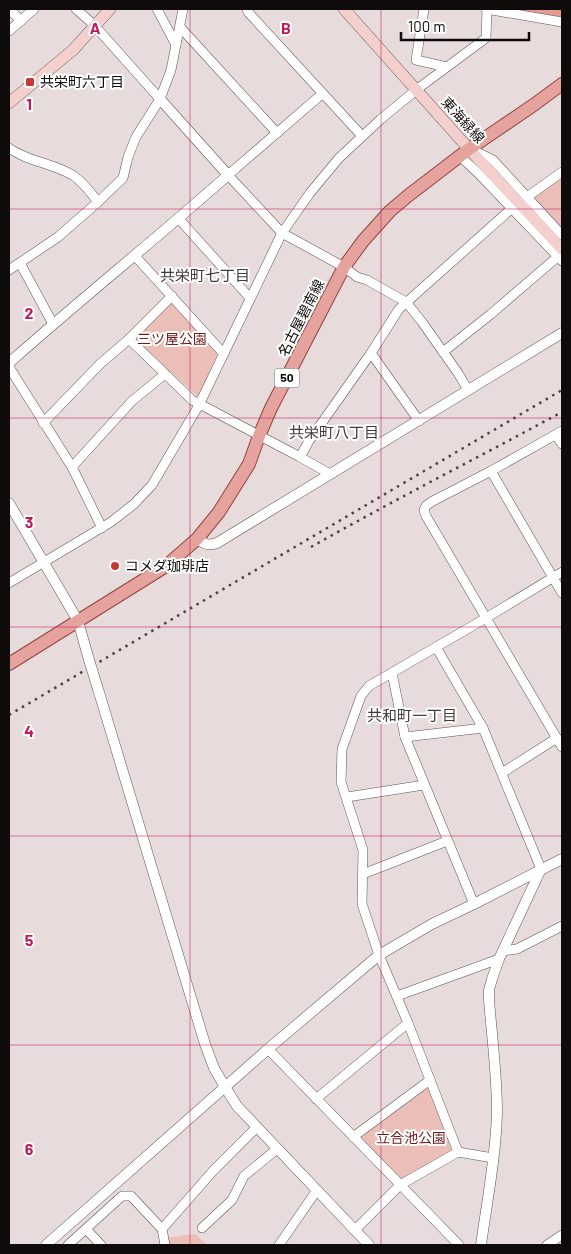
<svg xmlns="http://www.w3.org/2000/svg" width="571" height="1254" viewBox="0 0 571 1254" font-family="Barlow,'Noto Sans JP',sans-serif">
<rect width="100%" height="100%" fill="#e7dcdb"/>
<g fill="#ecbeb8">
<polygon points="562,177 562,228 536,200 535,194"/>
<polygon points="169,304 174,304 217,354 199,395 197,396 136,340 136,336"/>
<polygon points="425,1088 429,1089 451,1148 451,1153 405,1179 399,1178 361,1140 361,1136"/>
<polygon points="195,1234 207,1245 167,1245 166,1238"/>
</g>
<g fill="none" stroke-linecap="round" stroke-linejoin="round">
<polyline stroke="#e59b93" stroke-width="15" points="527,9 562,14"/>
<g stroke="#5e5554" stroke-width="10">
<g id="minor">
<polyline points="9,9 21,21"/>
<polyline points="76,9 94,25 160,99 171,70 183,9"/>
<polyline points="157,9 176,45"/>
<polyline points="247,9 248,12 362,136"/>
<polyline points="424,9 416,60 447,67"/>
<polyline points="486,9 562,22"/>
<polyline points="180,27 277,133"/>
<polyline points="9,31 34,9"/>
<polyline points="322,94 228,175 282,233 344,267 357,277 367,280 406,302 422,322 458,373 468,390"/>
<path d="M9 148C28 162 54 163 74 176 84 183 91 193 98 202"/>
<polyline points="473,150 493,160 562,235"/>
<polyline points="460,156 477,172 562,261"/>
<polyline points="527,197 562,172"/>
<polyline points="179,219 250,298"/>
<polyline points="135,256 224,354"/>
<polyline points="20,263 53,324"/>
<polyline points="9,270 58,237 98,202 123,178 128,157 136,137 160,99"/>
<polyline points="129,339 192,400 300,457 330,474"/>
<polyline points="443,352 491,314 562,253"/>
<polyline points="371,353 419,421"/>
<polyline points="9,367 72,467 102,528"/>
<polyline points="43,423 100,364 129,339 172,296"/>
<polyline points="562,431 491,471 431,502 426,506 424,510 426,516 562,747"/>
<polyline points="556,435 562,444"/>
<polyline points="300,457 309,441 371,353 399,309 511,209"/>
<polyline points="72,467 132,401 165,374"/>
<polyline points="491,471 562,593"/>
<polyline points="9,583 111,522 134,504 152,485 199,405 282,233 310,193 339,158 381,119 416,90 486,38 487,9"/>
<polyline points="436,647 483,728 541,869"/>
<polyline points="392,673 405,737 474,904"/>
<polyline points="405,737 483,728"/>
<polyline points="502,773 557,738"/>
<polyline points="347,797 424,785"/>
<polyline points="363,874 447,841"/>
<polyline points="503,951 517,949 562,926"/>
<polyline points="397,996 499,959"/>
<polyline points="268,1049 459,1245"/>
<polyline points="316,1099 408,1023"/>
<polyline points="353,1137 430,1080"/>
<polyline points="458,1152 408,1023 379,955 362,904 363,850 341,782 342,749 361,696 369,686 486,618 562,572"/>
<polyline points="202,1228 232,1200 244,1176 277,1149"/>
<polyline points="86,1229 101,1245"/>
<polyline points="162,1229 213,1171 257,1127"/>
<polyline points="355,1230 400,1185 458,1152 493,1158"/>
<polyline points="68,1245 122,1196 131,1196 162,1229 165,1245"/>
<polyline points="279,1245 317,1190"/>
<polyline points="547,1245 562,1235"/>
</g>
</g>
<g stroke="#5e5554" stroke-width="11">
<g id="tertiary">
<path d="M9 363C81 299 156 239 228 175L160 99"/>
<polyline points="9,503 78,621 89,660"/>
<path d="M197 539C205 544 208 546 217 543L562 333"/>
<polyline points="98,689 205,1044 214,1068 225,1087 237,1106 369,1245"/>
<polyline points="46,1245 268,1049 379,955 432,924 474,904 562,859"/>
<path d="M481 1245C487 1201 496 1156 497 1112 497 1075 492 1037 489 1000V990L492 979 499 959 541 869"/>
</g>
</g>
<g stroke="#5e5554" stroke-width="12">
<g id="secondary">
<polyline points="344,9 469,149 562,249"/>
<polyline points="9,103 73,50 110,9"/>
</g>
</g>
<g stroke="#90453f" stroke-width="14">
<polyline id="primary" points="9,664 166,566 197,539 219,512 249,464 259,436 271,408 344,267 363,241 390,211 409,195 469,149 535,104 562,84"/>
</g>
<use href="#minor" stroke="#fff" stroke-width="9"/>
<use href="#tertiary" stroke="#fff" stroke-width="10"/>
<use href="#secondary" stroke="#f3d0ce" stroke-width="11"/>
<use href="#primary" stroke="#e6a29d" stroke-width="12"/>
<g stroke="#494443" stroke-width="2.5" stroke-dasharray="2.5 5" stroke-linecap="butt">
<path d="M311 547C394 500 479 457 562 412"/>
<polyline points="9,715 562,390"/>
</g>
<g stroke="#5e5554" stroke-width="11" stroke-linecap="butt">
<polyline id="tertiary-bridge" points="89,660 98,689"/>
</g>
<use href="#tertiary-bridge" stroke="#fff" stroke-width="10"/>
</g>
<path fill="none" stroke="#c2185b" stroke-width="1" stroke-opacity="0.55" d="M190 9V1245M381 9V1245M9 209H562M9 418H562M9 627H562M9 836H562M9 1045H562"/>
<g fill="#c83936" stroke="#fff" stroke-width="2">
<rect x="25" y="77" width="10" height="10" rx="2.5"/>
<circle cx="115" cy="566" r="5"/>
</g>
<g text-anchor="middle" stroke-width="4" stroke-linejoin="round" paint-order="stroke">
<rect fill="#fff" stroke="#565454" stroke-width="1" x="274.5" y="368.5" width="25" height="19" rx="4"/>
<g font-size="12" font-weight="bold" fill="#0e0b0a">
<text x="287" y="382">50</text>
</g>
<g font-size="14" fill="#0e0b0a" stroke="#fff" text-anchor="start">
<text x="40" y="87">共栄町六丁目</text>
<text x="125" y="571">コメダ珈琲店</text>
</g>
<g font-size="14" fill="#0e0b0a" stroke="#fff">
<text transform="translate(463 120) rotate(48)" y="5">東海緑線</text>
<text transform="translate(301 318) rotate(-63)" y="5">名古屋碧南線</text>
</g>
<g font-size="14" fill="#731d1b" stroke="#fff">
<text x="172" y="344">三ツ屋公園</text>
<text x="411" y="1143">立合池公園</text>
</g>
<g font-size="15" fill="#423a39" stroke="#fff">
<text x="205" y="281">共栄町七丁目</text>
<text x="334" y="438">共栄町八丁目</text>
<text x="412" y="721">共和町一丁目</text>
</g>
</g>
<g font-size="16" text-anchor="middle" font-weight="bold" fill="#c2185b" stroke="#fff" stroke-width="4" stroke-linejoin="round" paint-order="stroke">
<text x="95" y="34">A</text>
<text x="286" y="34">B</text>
<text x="29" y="110">1</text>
<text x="29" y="319">2</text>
<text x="29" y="528">3</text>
<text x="29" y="737">4</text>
<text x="29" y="946">5</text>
<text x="29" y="1155">6</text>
</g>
<rect width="571" height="1254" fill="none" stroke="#0e0b0a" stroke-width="20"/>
<path d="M401 32v8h128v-8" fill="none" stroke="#0e0b0a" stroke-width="2.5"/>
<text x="408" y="32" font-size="15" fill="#0e0b0a" stroke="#ffffff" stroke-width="4" paint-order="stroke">100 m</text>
</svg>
